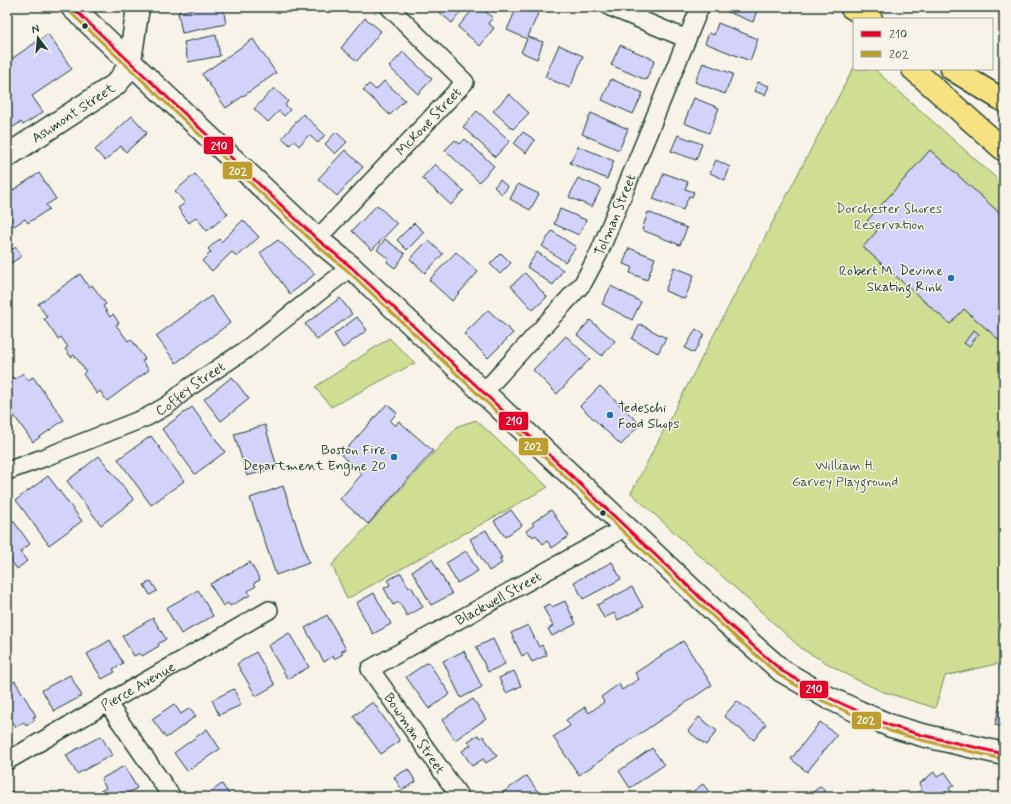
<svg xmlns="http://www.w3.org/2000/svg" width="1011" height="804" viewBox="0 0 1011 804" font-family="Mynerve,sans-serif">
<rect width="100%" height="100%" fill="#f7f3e8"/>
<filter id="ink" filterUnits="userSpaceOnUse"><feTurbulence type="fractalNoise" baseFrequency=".025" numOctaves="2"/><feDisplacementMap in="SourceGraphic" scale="8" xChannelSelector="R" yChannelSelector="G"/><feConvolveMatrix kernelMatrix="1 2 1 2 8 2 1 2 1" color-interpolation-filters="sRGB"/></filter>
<g filter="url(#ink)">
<g fill="#cfde92" stroke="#778e63">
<polygon points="854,67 854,69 874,69 1004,185 1004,662 945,676 935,708 881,691 853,678 802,649 631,493"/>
<polygon points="389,338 415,363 331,407 315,387"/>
<polygon points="476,420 548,487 347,599 332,565 458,426"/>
</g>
<g fill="#d2d2fb" stroke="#1f3d34">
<polygon points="204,7 223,7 226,24 182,33 178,12"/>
<polygon points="433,7 465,7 452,23"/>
<polygon points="475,7 480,7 493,18 488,23 494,28 480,46 458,27"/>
<polygon points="517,7 530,7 539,11 528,37 543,42 537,59 521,52 527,39 507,30"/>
<polygon points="724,7 754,7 753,8 757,10 753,22 723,10"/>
<polygon points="365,18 381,31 357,61 341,48"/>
<polygon points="718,23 758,39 750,61 705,43 709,33 714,35"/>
<polygon points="48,34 72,69 32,96 43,112 23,125 21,122 7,131 7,62"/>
<polygon points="216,35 220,56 188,62 184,42"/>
<polygon points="253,39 276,73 226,108 202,74"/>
<polygon points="559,45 583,56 570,88 545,77"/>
<polygon points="620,45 655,60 646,80 611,65"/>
<polygon points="403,52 432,79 418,94 389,67"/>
<polygon points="703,63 733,74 725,94 695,82"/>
<polygon points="611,79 643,93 633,114 602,100"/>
<polygon points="384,81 405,100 390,115 363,90 369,84 376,90"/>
<polygon points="758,82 769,86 765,95 754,91"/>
<polygon points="274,88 288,101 285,105 290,110 284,116 279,111 268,122 254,109"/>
<polygon points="509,94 529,113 513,129 493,111"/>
<polygon points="694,98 719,108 709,133 684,123"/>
<polygon points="477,111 510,141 495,157 463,127"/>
<polygon points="591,113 628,129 619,150 582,134"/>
<polygon points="303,114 325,135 318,143 309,135 299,146 294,141 290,145 282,138"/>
<polygon points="132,116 147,133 126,152 121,146 105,161 95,150"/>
<polygon points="336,132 347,142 335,154 325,144"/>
<polygon points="523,132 535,140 526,153 514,144"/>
<polygon points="678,135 702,144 696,160 671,151"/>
<polygon points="465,139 494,166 479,182 445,150 455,140 460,144"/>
<polygon points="578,146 614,161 607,179 570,163"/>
<polygon points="345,150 363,167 337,196 318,179"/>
<polygon points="930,150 1004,217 1004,344 964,309 950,324 863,247 877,231 867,221"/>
<polygon points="716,160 730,167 725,180 710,173"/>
<polygon points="435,164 464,191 451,205 422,178"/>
<polygon points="39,173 56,199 46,205 49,209 28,223 25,219 14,226 7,216 7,194"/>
<polygon points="664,173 688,182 685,189 694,192 692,197 689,196 683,210 653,199"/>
<polygon points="195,174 228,214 207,231 196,217 189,223 178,208 185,203 175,191"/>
<polygon points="578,178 601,188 592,207 569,197"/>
<polygon points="500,180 508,187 502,194 494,187"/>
<polygon points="518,184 539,194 530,210 510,199"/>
<polygon points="377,205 397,224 372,250 352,231"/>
<polygon points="560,209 586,220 579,235 554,224"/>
<polygon points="648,212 687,228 680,245 642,230"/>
<polygon points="243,220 259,237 237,257 232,252 212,271 202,261 211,252 208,249 219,239 221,242"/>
<polygon points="414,223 424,232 407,250 397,240"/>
<polygon points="552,231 576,247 565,262 542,246"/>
<polygon points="385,239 405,254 395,268 387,262 389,259 377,250"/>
<polygon points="278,240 315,274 290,294 260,253"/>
<polygon points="428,240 443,254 425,273 410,259"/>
<polygon points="16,247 22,256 11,263 7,258 7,253"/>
<polygon points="629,248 655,258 647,280 630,273 632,267 623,264"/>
<polygon points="456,252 478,272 452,301 429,280"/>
<polygon points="537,252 563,270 553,285 527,267"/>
<polygon points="501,253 511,263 500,274 490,264"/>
<polygon points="674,267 694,275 685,299 665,291"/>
<polygon points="525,273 547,297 533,310 511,286"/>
<polygon points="80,274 89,287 92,285 106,304 103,306 110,317 113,314 119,323 116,325 128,341 131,339 145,359 142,361 149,370 107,401 100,391 97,394 83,374 86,371 74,355 71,357 65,349 68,347 61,337 58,339 44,319 47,317 38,304"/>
<polygon points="611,286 641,302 632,320 602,304"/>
<polygon points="211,296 230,323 176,363 156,336"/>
<polygon points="340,298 352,314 317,340 305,324"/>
<polygon points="488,310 513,333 488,358 464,334"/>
<polygon points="357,317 367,330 343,348 334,334"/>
<polygon points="590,320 615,341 602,356 577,335"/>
<polygon points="640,324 666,338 658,353 632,339"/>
<polygon points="696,329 704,334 694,353 685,348"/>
<polygon points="974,330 979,334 969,346 964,343"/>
<polygon points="566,336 590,359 557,394 533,370"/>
<polygon points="1004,360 1004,370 1001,368"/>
<polygon points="23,373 28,380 33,377 64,420 33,442 7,406 7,385 10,383 8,380 13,377 15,379"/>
<polygon points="232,377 249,399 221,421 204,399"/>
<polygon points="600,386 640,424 621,445 580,406"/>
<polygon points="387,404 397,413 390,421 395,426 399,421 433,451 368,524 340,499 362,474 341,455"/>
<polygon points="192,407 225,452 195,474 162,429"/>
<polygon points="265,425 277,467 247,476 234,434"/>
<polygon points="151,436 184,481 151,505 118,459"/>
<polygon points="99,456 134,500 101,525 67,481"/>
<polygon points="48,476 82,521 49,545 16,500"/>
<polygon points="283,486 309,563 276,575 250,498"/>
<polygon points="511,510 522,525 505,537 494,521"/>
<polygon points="551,510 569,536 552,548 547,541 543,544 536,535 533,537 531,534 529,535 526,531 534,525 532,523"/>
<polygon points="7,512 30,544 20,552 27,561 17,569 10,559 7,561"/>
<polygon points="486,530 502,558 499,559 502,563 489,571 470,539"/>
<polygon points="466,551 478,571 457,583 446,563"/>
<polygon points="432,559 452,594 431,605 412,571"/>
<polygon points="250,562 260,580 254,583 256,586 248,591 250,595 230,606 228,603 223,606 210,584"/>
<polygon points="612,562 621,579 583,599 574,582"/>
<polygon points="401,573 409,588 411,586 423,607 407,616 399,602 393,605 384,588 390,585 388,580"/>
<polygon points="151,581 157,591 150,595 144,585"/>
<polygon points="632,587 643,607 618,620 614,613 604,618 597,605"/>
<polygon points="198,590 213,616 181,634 166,608"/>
<polygon points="374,593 391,624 373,634 356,603"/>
<polygon points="565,601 576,624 552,636 548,629 553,626 543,607 550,604 552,607"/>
<polygon points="327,615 346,649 341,652 343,654 334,659 333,656 324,662 305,628"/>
<polygon points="153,618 166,639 158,644 159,646 142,656 140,653 134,656 122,636"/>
<polygon points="528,625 539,647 542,645 547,655 532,662 527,653 522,656 511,633"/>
<polygon points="289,633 309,667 288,679 268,646"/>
<polygon points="493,639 505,664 488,672 476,647"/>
<polygon points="110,640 123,663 113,669 115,672 102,679 87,654"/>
<polygon points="683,641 712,685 579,775 553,737 570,726 566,720 585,707 589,713 604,702 601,697 619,684 622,690 639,679 635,673"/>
<polygon points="464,651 482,687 461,698 443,661"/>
<polygon points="256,652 275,685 256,696 237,664"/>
<polygon points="428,662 450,694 429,709 406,677"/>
<polygon points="514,671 521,686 506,693 499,678"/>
<polygon points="70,675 82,696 54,711 42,690"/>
<polygon points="15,681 36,716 33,717 35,720 26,726 24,722 16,727 7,712 7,686"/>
<polygon points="234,689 241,705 219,715 212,700"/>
<polygon points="473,699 486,719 455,740 442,720"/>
<polygon points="737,701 766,724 754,740 724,716"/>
<polygon points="373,702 400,741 381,754 353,716"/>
<polygon points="174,704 181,714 190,708 196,716 166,738 152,719"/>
<polygon points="1000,705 1004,706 1004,727 995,725"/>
<polygon points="699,717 717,731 706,745 688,731"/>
<polygon points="820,722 837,735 807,772 791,759"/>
<polygon points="207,729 220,749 187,771 174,753"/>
<polygon points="7,732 12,741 7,744"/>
<polygon points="478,735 481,738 483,736 497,756 486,763 483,759 472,766 462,751 471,745 468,741"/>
<polygon points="101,736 112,755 77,774 66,755"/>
<polygon points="652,748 664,765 630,788 619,771"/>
<polygon points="124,766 137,788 121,797 90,797 106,788 101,779"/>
<polygon points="408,769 416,782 402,790 394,777"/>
<polygon points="934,772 937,777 945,772 954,785 949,788 953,794 948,797 914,797 913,796 922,789 919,784"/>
<polygon points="527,776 540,795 537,797 496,797"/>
<polygon points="222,784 231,797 203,797"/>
<polygon points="703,784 713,797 696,797 692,792"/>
<polygon points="821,786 828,797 806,797"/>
<polygon points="12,791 15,797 7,797 7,794"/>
</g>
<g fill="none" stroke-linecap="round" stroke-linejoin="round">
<g stroke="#1f3d34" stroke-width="20">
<g id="street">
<polyline points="610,7 687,39"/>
<path id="s1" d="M317 239 465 82 389 7"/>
<path id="s2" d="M483 393 583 283 599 253 700 7"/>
<path id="s3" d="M7 471 43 458 147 417 168 405 188 388 244 351 351 267"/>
<polyline points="108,704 172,797"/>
<path id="s4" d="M7 761 269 610"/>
<path id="s5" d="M460 797 370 669 626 527"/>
</g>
</g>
<g stroke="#1f3d34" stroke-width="25">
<g id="secondary">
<polyline points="72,7 317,239 351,267 726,622 782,671 825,696 859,712 891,726 922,735 1004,754"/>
<path id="s6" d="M7 156 115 85C122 78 127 71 130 61L138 7"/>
</g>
</g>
<g stroke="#1f3d34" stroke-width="25">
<polyline id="primary" points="913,69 1004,150"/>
</g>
<g stroke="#1f3d34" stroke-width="25">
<g id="highway">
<polyline points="851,7 871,19"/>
<polyline points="952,69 1004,101"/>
</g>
</g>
<use href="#street" stroke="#f7f3e8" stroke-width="17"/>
<use href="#secondary" stroke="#f7f3e8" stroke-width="22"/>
<use href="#primary" stroke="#f7e281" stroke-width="22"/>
<use href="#highway" stroke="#f7e281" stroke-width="22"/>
<g stroke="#f7f3e8" stroke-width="6">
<polyline id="bus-1" points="72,7 317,239 351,267 726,622 782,671 825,696 891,726 922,735 1004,754"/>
</g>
<g stroke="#f7f3e8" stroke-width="6">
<polyline id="bus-2" points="69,11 314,243 348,271 723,626 779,675 823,701 890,731 921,740 1003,759"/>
</g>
<use href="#bus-1" stroke="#e4002b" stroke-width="3"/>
<use href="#bus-2" stroke="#bc9e2e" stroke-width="3"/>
</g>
</g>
<g fill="#1f3d34" stroke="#f7f3e8" stroke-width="1.5">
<circle cx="85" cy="26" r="3.5"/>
<circle cx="603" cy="513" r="3.5"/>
</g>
<g fill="#1f6fb2" stroke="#f7f3e8" stroke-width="1.5">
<circle cx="951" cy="278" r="4"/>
<circle cx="610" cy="415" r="4"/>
<circle cx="394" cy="457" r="4"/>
</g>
<g text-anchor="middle" stroke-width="3" stroke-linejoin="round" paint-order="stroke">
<g font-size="14" fill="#1f3d34" stroke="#f7f3e8">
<text dy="5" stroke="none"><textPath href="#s6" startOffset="79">Ashmont Street</textPath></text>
<text dy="5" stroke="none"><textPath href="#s1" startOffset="162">McKone Street</textPath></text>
<text dy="5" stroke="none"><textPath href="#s2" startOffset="224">Tolman Street</textPath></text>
<text dy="5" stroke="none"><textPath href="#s3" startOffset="202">Coffey Street</textPath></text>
<text dy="5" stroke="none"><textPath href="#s5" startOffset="303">Blackwell Street</textPath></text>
<text dy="5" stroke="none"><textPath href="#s4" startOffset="151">Pierce Avenue</textPath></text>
<text transform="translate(415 733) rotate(55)" y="5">Bowman Street</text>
</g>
<g font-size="14" fill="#425d47" stroke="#f7f3e8">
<text x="889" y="213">Dorchester Shores<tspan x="889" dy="16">Reservation</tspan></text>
<text x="845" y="470">William H.<tspan x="845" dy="16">Garvey Playground</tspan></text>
</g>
<g font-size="14" fill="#1f3d34" stroke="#f7f3e8" text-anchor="end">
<text x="943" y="275">Robert M. Devine<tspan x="943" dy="16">Skating Rink</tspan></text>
<text x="618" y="412" text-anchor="start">Tedeschi<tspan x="618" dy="16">Food Shops</tspan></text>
<text x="386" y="454">Boston Fire<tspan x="386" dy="16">Department Engine 20</tspan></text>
</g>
</g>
<g stroke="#f7f3e8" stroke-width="1.5">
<rect x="203" y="136" width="31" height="19" rx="4" fill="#e4002b"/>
<rect x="222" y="161" width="31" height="19" rx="4" fill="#bc9e2e"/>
<rect x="498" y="411" width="31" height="20" rx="4" fill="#e4002b"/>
<rect x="518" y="437" width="31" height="19" rx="4" fill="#bc9e2e"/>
<rect x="799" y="680" width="30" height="19" rx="4" fill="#e4002b"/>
<rect x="851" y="711" width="31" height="19" rx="4" fill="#bc9e2e"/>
</g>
<g font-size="11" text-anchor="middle" font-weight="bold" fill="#fff">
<text x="219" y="150">210</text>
<text x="238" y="175">202</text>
<text x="514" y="425">210</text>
<text x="533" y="450">202</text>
<text x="814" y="693">210</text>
<text x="866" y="724">202</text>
</g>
<rect width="1011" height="804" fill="none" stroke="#f7f3e8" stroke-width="24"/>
<rect x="12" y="12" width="987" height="780" fill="none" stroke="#1f3d34" stroke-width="1.5" filter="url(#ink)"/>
<rect x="853" y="18" width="140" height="52" fill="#f7f3e8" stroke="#a1aaa0"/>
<rect x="861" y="31" width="20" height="6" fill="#e4002b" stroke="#a1aaa0"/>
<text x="889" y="38" font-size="12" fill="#1f3d34">210</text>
<rect x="861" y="51" width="20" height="6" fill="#bc9e2e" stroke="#a1aaa0"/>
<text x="889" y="58" font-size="12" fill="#1f3d34">202</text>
<g transform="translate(38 38) rotate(344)" stroke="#f7f3e8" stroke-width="3" paint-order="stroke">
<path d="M0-3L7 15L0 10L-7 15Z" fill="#1f3d34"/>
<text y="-6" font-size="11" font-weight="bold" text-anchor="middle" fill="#1f3d34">N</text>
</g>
</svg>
